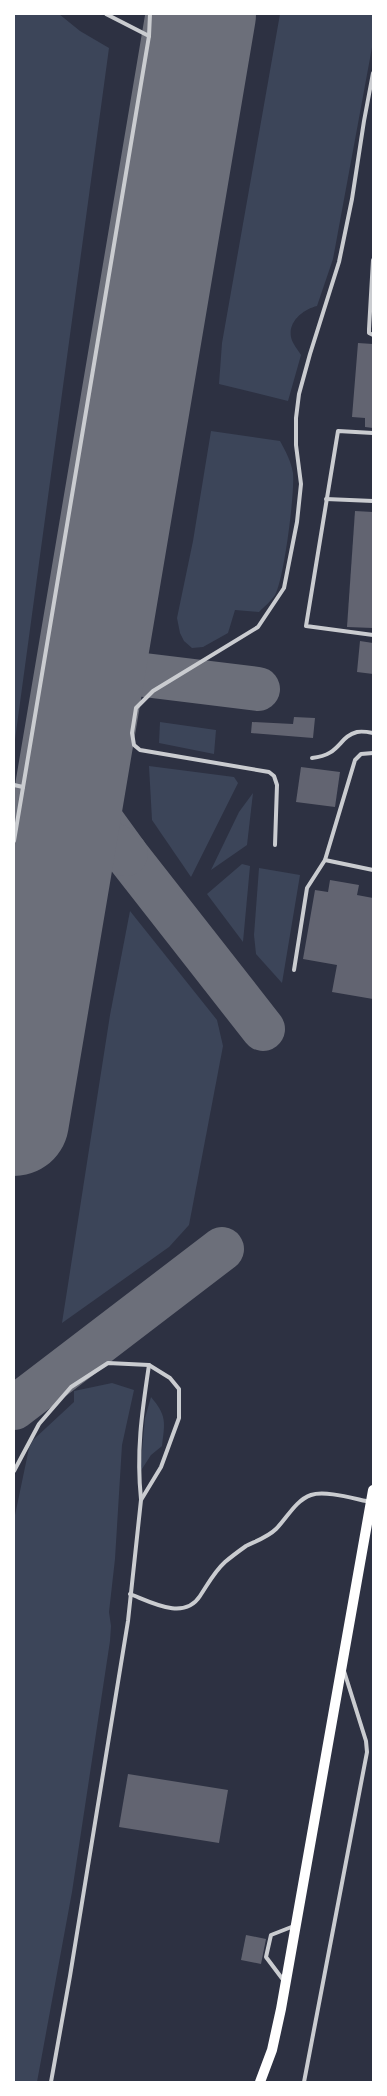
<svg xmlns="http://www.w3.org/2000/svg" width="387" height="2096" viewBox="0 0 387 2096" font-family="Roboto,sans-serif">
<rect width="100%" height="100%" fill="#2d3142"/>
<g fill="#3c4559">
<polygon points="14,14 59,14 80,31 109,48 14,747"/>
<path d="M280 14H373V42L333 259 317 306C304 309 288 321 291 337 292 343 298 350 301 355L288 401 219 384 222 343Z"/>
<path d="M211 431 280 441C286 452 291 461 293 473 295 492 284 580 275 595 271 601 264 607 259 612L235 610 228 633 203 647 192 648 184 641 180 633 177 618 193 541Z"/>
<polygon points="160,722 216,730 214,754 159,743"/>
<polygon points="149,766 234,777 238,783 191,877 152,820"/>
<polygon points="253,793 247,845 211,870 239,812"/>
<polygon points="242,864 250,866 243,942 207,894"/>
<polygon points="259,868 300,875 282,983 256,954 254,935"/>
<polygon points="130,911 217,1020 223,1046 189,1225 169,1247 62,1323 110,1015"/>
<polygon points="112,1383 134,1390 122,1445 115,1559 109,1612 111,1626 110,1641 72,1892 37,2082 14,2082 14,1520 29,1448 33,1440 74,1402 74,1391"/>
<path d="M151 1397C167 1416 165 1422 162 1446L151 1455 140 1472 145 1418Z"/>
</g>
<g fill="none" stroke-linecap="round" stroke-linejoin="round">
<g stroke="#6c6f7a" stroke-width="44">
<path d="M95 643C103 659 110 667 128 673L258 689"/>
<polyline points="76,750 82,788 97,814 126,854 263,1029"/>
<path d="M58 856C83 836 101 831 126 854"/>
<polyline points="14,1408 222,1249"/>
</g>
<polyline stroke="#6c6f7a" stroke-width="110" points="14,1121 201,14"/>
</g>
<g fill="#626471">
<polygon points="358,343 373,344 373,428 365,427 365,418 352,417"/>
<polygon points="355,511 373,512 373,628 347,627"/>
<polygon points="360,641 373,643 373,674 357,672"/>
<polygon points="294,717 315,718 313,738 251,733 252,722 293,724"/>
<polygon points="301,767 340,772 335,807 296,802"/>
<polygon points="330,880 359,885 357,895 373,898 373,999 332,992 337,965 303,959 315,890 328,892"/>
<polygon points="128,1774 228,1790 219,1843 119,1827"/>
<polygon points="246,1935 266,1939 261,1964 241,1960"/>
</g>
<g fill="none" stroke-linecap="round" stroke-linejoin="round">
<g stroke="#caccd0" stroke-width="4">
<polyline points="106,14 149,36"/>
<polyline points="373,260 369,329 369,333 373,335"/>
<polyline points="373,433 338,431 306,626 373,635"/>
<polyline points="326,499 373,501"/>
<polyline points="373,753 361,754 355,760 325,860 373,870"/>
<path d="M312 758C341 755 338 737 357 732 362 731 368 732 373 733"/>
<polyline points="14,785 23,787"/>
<polyline points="14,841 149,36 150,14"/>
<polyline points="275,845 277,785 274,776 269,772 140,750 134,745 132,733 136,708 153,691 258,627 284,588 297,522 301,484 296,445 296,418 299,394 310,354 339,262 352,199 364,121 373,73"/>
<polyline points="294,970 307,888 325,860"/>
<polyline points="14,1471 39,1424 71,1387 108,1363 149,1365 170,1378 179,1389 179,1418 161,1467 141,1500 128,1621 70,1976 51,2082"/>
<path d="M141 1499C136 1451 142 1412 149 1365"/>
<path d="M130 1594C151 1602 184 1621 200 1596 208 1584 214 1572 225 1562 231 1557 239 1551 246 1546 256 1541 268 1537 276 1529 287 1518 296 1500 311 1495 325 1490 355 1499 371 1502"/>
<polyline points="284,1981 266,1957 271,1935 294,1926"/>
<polyline points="304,2082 367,1752 366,1741 344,1671"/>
</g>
<polyline stroke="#fff" stroke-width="10" points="260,2082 272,2050 281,2009 373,1490"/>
</g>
<rect width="387" height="2096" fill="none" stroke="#ffffff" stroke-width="30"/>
</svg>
